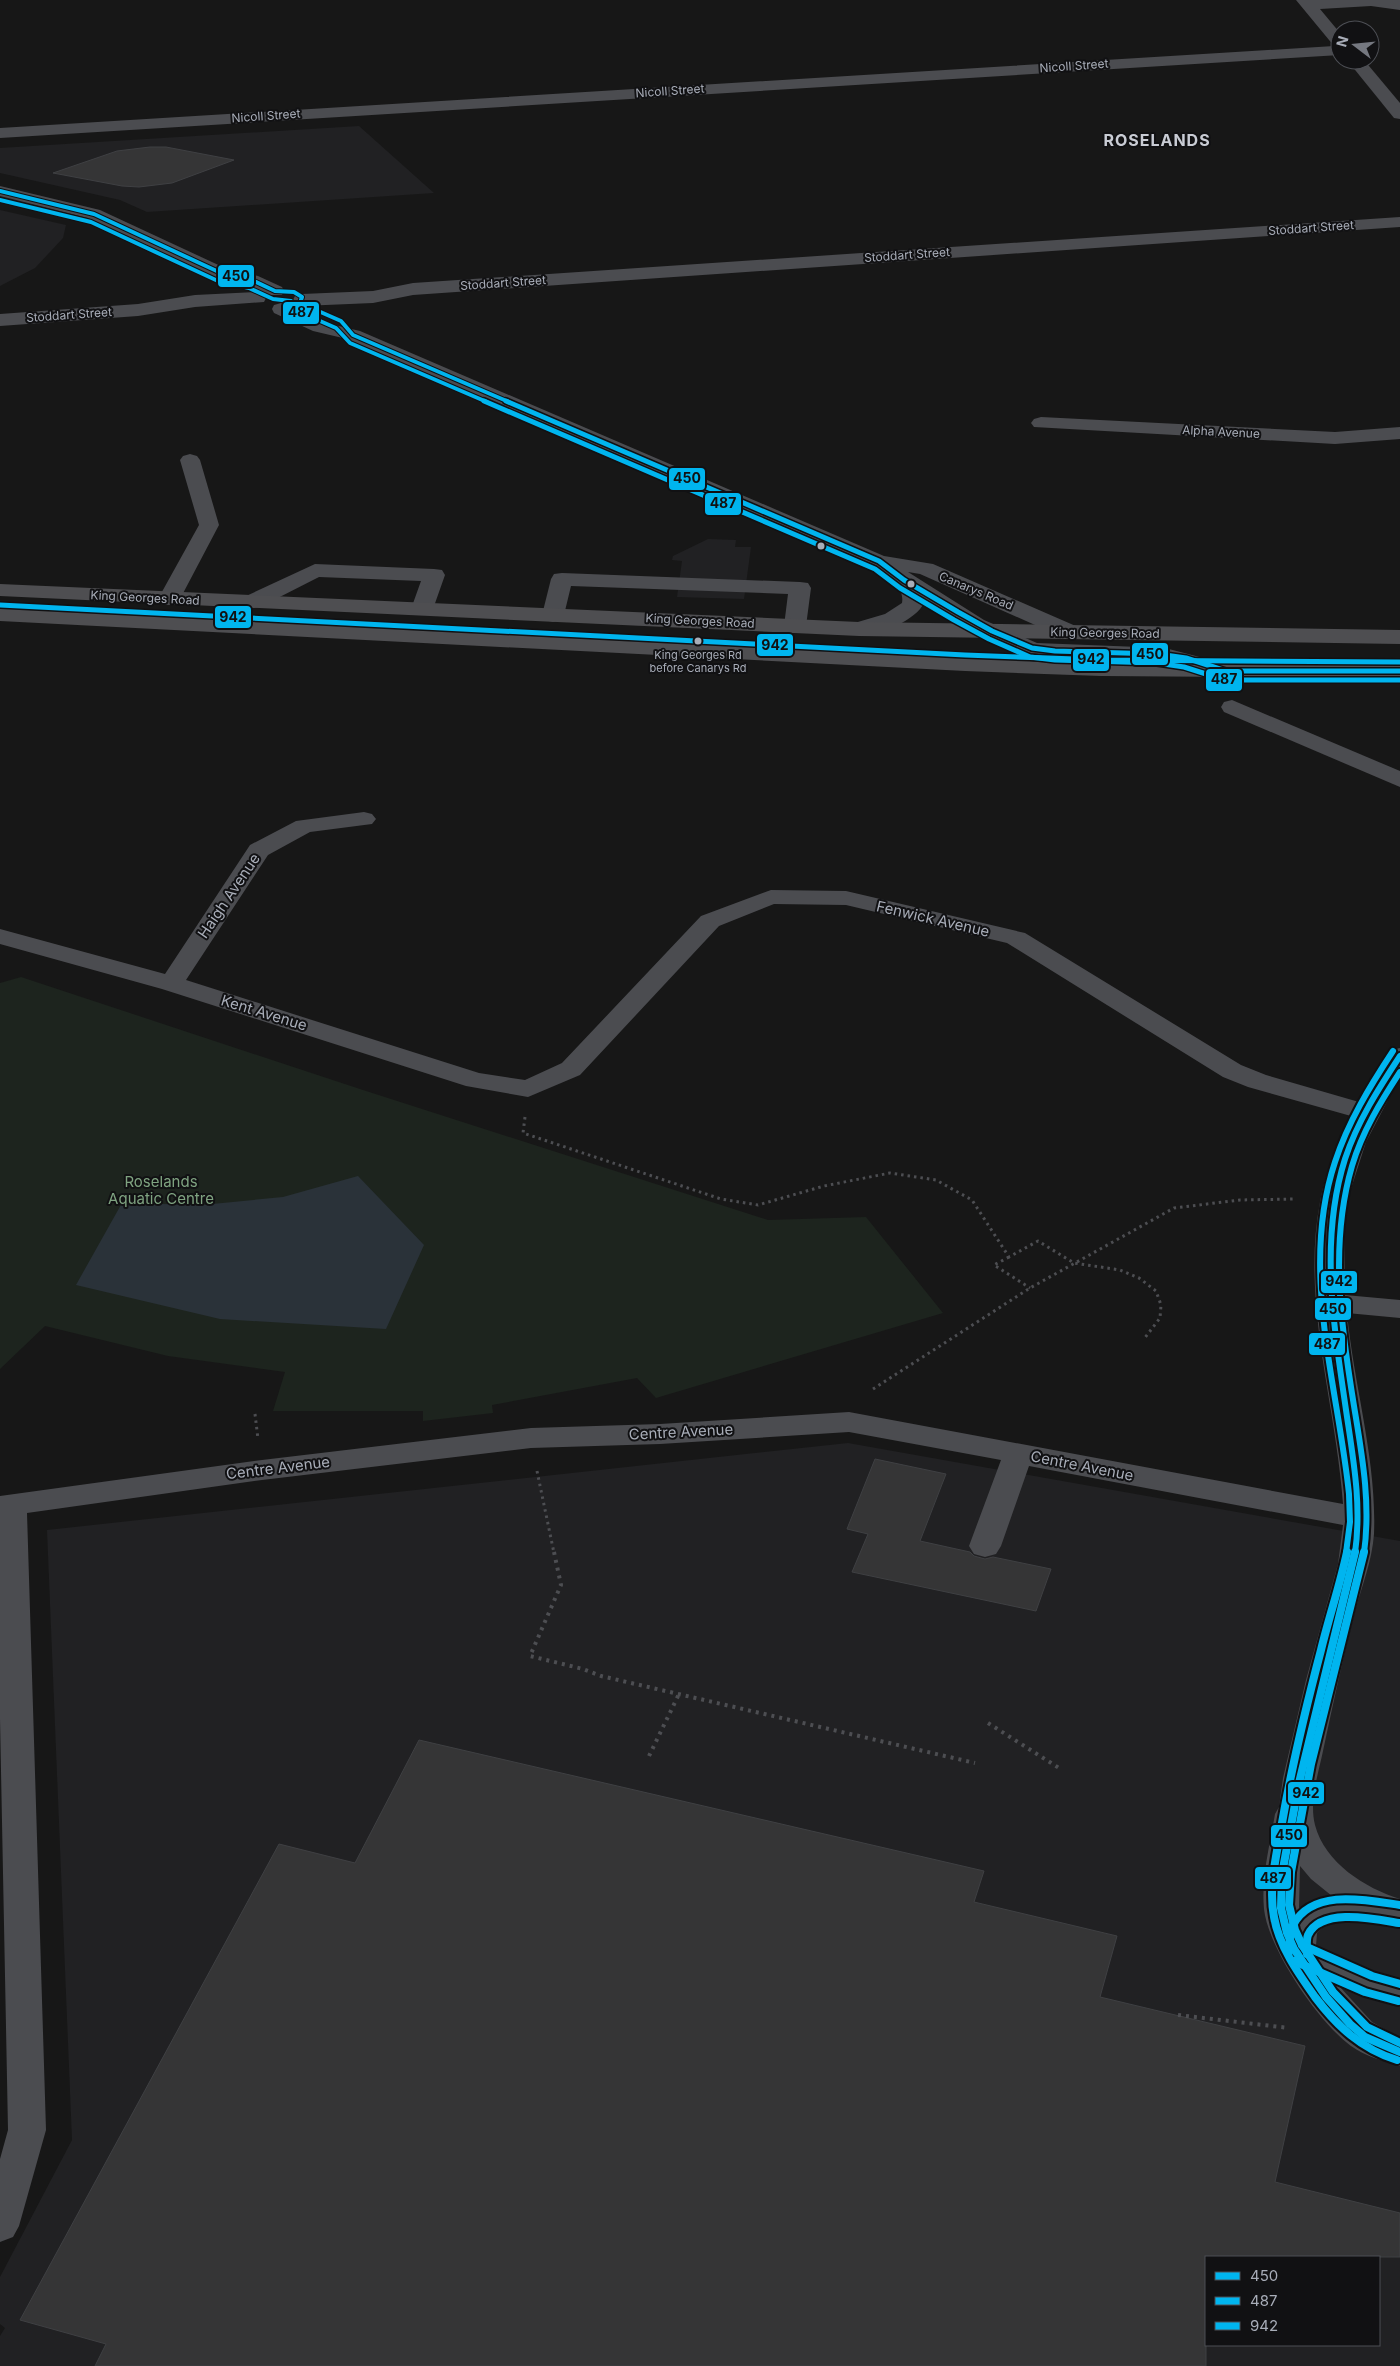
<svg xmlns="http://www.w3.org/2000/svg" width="1400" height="2366" viewBox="0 0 1400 2366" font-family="Inter,sans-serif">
<rect width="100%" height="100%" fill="#171717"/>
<g fill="#212123" fill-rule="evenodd">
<polygon points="359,126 434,193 147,212 120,200 0,173 0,148"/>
<polygon points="0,210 66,225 63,238 35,268 0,286"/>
<polygon points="708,539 736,540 735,547 751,547 744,599 677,597 682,561 672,560 673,556"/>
<path d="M848 1443 1400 1541V2366H0V2336L5 2328 0 2324V2277L72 2140 47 1530ZM1206 2257H1379V2345H1206Z"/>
</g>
<polygon fill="#1d241e" points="21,977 363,1090 768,1220 866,1217 943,1313 656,1398 637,1378 492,1405 493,1413 423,1421 423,1411 273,1411 285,1372 168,1356 45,1326 0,1369 0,983"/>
<polygon fill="#2a3239" points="358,1176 424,1245 386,1329 220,1319 76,1285 122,1203 202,1205 283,1197"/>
<g fill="#353536" stroke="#3f4043">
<polygon points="150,147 166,147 234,160 172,183 139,187 122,186 53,173 117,151"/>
<polygon points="875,1459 946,1474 920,1541 970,1552 974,1556 985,1559 993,1557 1051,1569 1036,1611 852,1572 868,1534 847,1529"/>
<polygon points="419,1740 984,1871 974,1902 1117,1936 1100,1997 1305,2046 1275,2182 1400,2213 1400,2257 1206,2257 1206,2366 95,2366 106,2344 20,2320 279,1844 355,1863"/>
</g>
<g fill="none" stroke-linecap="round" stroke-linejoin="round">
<g stroke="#4d4e52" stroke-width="3" stroke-dasharray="2.5 4" stroke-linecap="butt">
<polyline points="525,1117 523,1133 721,1199 758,1205 824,1186 890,1173 936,1180 972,1200 1009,1257 1038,1241 1074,1263 1120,1270 1139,1278 1156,1291 1161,1305 1160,1318 1144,1339"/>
<polyline points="1009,1257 994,1265 1030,1288"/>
<polyline points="873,1389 1030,1288 1174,1208 1240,1200 1293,1199"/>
<polyline points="255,1414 258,1439"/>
<polyline points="537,1471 554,1553"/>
</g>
<g stroke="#4d4e52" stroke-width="4" stroke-dasharray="3 5" stroke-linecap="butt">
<polyline points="554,1552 561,1585 530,1656 583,1669 601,1676 975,1763"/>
<polyline points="988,1723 1059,1768"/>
<polyline points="649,1756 679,1694"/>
<polyline points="1178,2015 1289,2028"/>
</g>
<g fill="#4b4c50" fill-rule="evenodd">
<polygon points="1296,0 1400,0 1400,10 1371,6 1320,9 1340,33 1340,55 0,138 0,128 1334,46"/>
<polygon points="1347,60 1364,60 1400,103 1400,119 1394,118"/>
<polygon points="0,186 100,210 227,269 258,276 282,287 284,291 282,295 268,295 246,284 215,277 88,218 0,196"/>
<polygon points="1400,217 1400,227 413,295 373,303 302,306 295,304 293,300 295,296 302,294 373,291 413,283"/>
<polygon points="257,292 264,294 266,298 264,302 195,307 138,316 0,326 0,314 138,304 195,295"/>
<path d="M281 303 326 323 360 331 884 556 933 564 1078 627 1081 632 1078 637 1070 639 1062 637 920 574 908 572 984 620 1037 643 1165 648 1234 666 1237 671 1234 676 1226 678 1165 661 1054 658 1023 653 988 639 924 603C915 622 872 639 851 634L848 629 851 624 885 614 902 603C905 584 885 580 876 567L347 339 313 331 274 313 272 309 274 305Z"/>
<polygon points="1041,417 1335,432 1400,427 1400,439 1335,444 1034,427 1031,423 1034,419"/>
<polygon points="190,454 197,456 200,460 219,525 180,599 177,604 169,605 161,604 158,599 199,525 180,460 183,456"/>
<polygon points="315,564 434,569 442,570 445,575 433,609 430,614 422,615 414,614 411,609 421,581 319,577 260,607 252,608 244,607 241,602 244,597"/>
<polygon points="562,573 800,582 808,583 811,588 806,626 803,631 795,633 787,631 784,626 788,594 571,586 564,615 561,620 553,622 545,620 542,615 551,579 554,574"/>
<polygon points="1232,700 1400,771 1400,787 1224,712 1221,707 1224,702"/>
<path d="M364 812 372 814 376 819 372 824 310 832 268 855 186 980 479 1073 525 1080 562 1063 701 916 771 890 846 891 1025 933 1241 1065 1266 1075 1359 1102 1391 1050 1400 1048V1077L1366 1142 1347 1201 1344 1230 1345 1295 1400 1300V1318L1347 1313C1354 1387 1377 1460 1374 1534 1372 1561 1362 1586 1355 1611 1343 1657 1333 1704 1323 1751 1318 1775 1309 1801 1315 1825 1325 1863 1365 1888 1400 1899V1925C1388 1922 1388 1923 1377 1923 1357 1924 1332 1914 1317 1933L1316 1946 1379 1973 1400 1979V2007L1340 1987 1372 2022 1400 2038V2066C1383 2061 1365 2056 1351 2046 1319 2023 1268 1948 1264 1909 1261 1877 1270 1845 1275 1814L1279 1807 1283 1778 1306 1680 1338 1564 1343 1525 1029 1466 1001 1546 996 1554 985 1557 974 1554 969 1546 1001 1460 849 1432 660 1444 531 1448 262 1480 27 1513 46 2130 19 2226 13 2237 0 2242V2159L8 2130 0 1719V1496L262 1460 531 1428 660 1424 849 1412 1343 1504C1336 1403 1301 1302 1320 1202 1325 1172 1338 1143 1351 1116L1248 1087 1223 1077 1007 943 846 905 774 904 719 926 580 1075 528 1097 466 1086 162 989 0 944V929L165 974 250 845 296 821ZM1300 1866 1311 1879 1332 1896 1299 1908Z"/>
</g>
<g fill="#4e4e51" fill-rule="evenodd">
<polygon points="0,584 859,622 1400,630 1400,644 859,636 0,596"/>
<polygon points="0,607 965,657 1101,662 1400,664 1400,678 1101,676 965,671 0,621"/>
</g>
<g stroke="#111113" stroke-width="6">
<polyline id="bus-1-far3" points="0,191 94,214 221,273 252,280 275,291 294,292 302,297 300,303 341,321 353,335 509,402"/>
</g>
<g stroke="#111113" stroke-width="8">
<polyline id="bus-1-far2" points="506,401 879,561 904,580 958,612 992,631 1032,648 1055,651 1158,654 1186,658 1226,671 1400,671"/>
</g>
<g stroke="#111113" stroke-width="10">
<path id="bus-1-far1" d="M1355 1553C1362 1504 1353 1458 1346 1410 1334 1327 1319 1241 1345 1159 1357 1122 1379 1088 1400 1056"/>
</g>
<g stroke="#111113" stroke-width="12">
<polyline id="bus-1" points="1355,1552 1299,1783 1282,1874 1281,1908 1287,1933 1294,1949 1326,1997 1350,2024 1365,2037 1400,2052"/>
</g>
<g stroke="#111113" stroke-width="6">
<polyline id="bus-2-far3" points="0,200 91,222 218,281 249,288 273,299 291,301 295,310 336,328 350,343 487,402"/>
</g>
<g stroke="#111113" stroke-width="8">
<polyline id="bus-2-far2" points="484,401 875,569 900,588 954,620 989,639 1030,657 1055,660 1157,663 1184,667 1225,680 1400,680"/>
</g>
<g stroke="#111113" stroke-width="10">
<path id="bus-2-far1" d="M1346 1553 1350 1522 1349 1494C1338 1386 1299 1270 1335 1162 1348 1122 1370 1086 1393 1051"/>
</g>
<g stroke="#111113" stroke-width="12">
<g id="bus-2">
<path d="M1347 1552C1340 1585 1329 1617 1321 1650 1306 1707 1292 1765 1282 1823 1277 1853 1268 1886 1274 1917 1279 1946 1298 1973 1315 1997 1337 2026 1361 2049 1397 2060"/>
<path d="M1307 1954C1307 1948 1306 1940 1308 1935 1321 1907 1375 1919 1399 1923"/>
<polyline points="1294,1961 1365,1992 1398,2001"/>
</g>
</g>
<g stroke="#111113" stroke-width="8">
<polyline id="bus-3-far2" points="0,605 965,655 1101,660 1400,662"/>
</g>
<g stroke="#111113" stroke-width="10">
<path id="bus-3-far1" d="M1364 1553C1371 1503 1362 1455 1354 1406 1341 1326 1329 1245 1352 1166 1362 1132 1381 1101 1400 1072"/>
</g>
<g stroke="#111113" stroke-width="12">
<g id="bus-3">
<polyline points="1364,1552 1311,1764 1291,1872 1289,1905 1295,1930 1302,1945 1333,1992 1367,2027 1400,2043"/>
<polyline points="1302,1945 1372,1976 1400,1984"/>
<path d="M1289 1952C1290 1943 1289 1933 1293 1925 1313 1888 1366 1900 1400 1905"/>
</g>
</g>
<use href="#bus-1-far3" stroke="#00b5ef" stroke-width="4"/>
<use href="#bus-1-far2" stroke="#00b5ef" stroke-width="5"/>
<use href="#bus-1-far1" stroke="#00b5ef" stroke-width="6"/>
<use href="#bus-1" stroke="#00b5ef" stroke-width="8"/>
<use href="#bus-2-far3" stroke="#00b5ef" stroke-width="4"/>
<use href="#bus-2-far2" stroke="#00b5ef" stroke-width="5"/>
<use href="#bus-2-far1" stroke="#00b5ef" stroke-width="6"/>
<use href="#bus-2" stroke="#00b5ef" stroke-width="8"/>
<use href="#bus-3-far2" stroke="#00b5ef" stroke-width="5"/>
<use href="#bus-3-far1" stroke="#00b5ef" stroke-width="6"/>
<use href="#bus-3" stroke="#00b5ef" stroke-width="8"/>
</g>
<g fill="#a8adb8" stroke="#111113" stroke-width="2">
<circle cx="821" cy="546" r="4.5"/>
<circle cx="911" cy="584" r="4.5"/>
<circle cx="698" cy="641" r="4.5"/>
</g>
<g text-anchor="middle" stroke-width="4" stroke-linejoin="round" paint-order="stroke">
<g font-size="11" fill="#a8adb8" stroke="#111113">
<text x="698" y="659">King Georges Rd<tspan x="698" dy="13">before Canarys Rd</tspan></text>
</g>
<g font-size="12" fill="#a8adb8" stroke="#111113">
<text transform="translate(1074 66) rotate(-4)" y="4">Nicoll Street</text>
<text transform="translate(670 91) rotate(-4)" y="4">Nicoll Street</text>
<text transform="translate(266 116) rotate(-4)" y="4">Nicoll Street</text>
<text transform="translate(1311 228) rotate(-4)" y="4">Stoddart Street</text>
<text transform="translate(907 255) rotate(-4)" y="4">Stoddart Street</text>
<text transform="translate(503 283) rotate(-4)" y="4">Stoddart Street</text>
<text transform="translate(69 315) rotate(-4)" y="4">Stoddart Street</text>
<text transform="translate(1221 432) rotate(3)" y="4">Alpha Avenue</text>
<text transform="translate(976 591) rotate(23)" y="4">Canarys Road</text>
<text transform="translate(145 598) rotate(3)" y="4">King Georges Road</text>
<text transform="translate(700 621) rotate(3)" y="4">King Georges Road</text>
<text transform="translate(1105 633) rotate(1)" y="4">King Georges Road</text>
</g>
<g font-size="15" fill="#a8adb8" stroke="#111113">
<text transform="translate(229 896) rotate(-56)" y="5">Haigh Avenue</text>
<text transform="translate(933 919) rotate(13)" y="5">Fenwick Avenue</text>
<text transform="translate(264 1013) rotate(17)" y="5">Kent Avenue</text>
<text transform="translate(681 1432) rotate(-3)" y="5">Centre Avenue</text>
<text transform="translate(1082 1466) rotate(11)" y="5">Centre Avenue</text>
<text transform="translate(278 1468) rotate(-7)" y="5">Centre Avenue</text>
</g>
<g font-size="15" fill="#7fa381" stroke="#111113">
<text x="161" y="1187">Roselands<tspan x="161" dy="17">Aquatic Centre</tspan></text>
</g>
<g font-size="16" font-weight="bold" letter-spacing="1" fill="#c9ccd4" stroke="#111113">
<text x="1157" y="146">ROSELANDS</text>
</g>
</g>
<g stroke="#111113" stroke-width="2">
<rect x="217" y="264" width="38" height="24" rx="5" fill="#00b5ef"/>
<rect x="282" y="301" width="38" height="24" rx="5" fill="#00b5ef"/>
<rect x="668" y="467" width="38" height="24" rx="5" fill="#00b5ef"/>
<rect x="704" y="492" width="38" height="24" rx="5" fill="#00b5ef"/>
<rect x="214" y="605" width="38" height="24" rx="5" fill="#00b5ef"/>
<rect x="756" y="633" width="38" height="24" rx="5" fill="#00b5ef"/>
<rect x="1131" y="642" width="38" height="24" rx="5" fill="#00b5ef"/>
<rect x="1072" y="648" width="38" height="24" rx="5" fill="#00b5ef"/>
<rect x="1205" y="668" width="38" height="24" rx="5" fill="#00b5ef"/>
<rect x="1320" y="1270" width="38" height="24" rx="5" fill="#00b5ef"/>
<rect x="1314" y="1297" width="38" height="24" rx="5" fill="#00b5ef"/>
<rect x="1308" y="1332" width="38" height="24" rx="5" fill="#00b5ef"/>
<rect x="1287" y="1781" width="38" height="24" rx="5" fill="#00b5ef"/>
<rect x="1270" y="1824" width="38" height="24" rx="5" fill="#00b5ef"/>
<rect x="1254" y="1866" width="38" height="24" rx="5" fill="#00b5ef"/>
</g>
<g font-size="14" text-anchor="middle" font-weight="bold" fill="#111">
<text x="236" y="281">450</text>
<text x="301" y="317">487</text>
<text x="687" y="483">450</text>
<text x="723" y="508">487</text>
<text x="233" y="622">942</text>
<text x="775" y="650">942</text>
<text x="1150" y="659">450</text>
<text x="1091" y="664">942</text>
<text x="1224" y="684">487</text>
<text x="1339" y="1286">942</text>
<text x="1333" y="1314">450</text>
<text x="1327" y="1349">487</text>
<text x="1306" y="1798">942</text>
<text x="1289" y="1840">450</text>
<text x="1273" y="1883">487</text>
</g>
<rect x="1205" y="2256" width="175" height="90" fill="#111113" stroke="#4d4f55"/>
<rect x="1215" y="2272" width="25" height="8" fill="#00b5ef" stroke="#4d4f55"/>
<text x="1250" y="2281" font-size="15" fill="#a8adb8">450</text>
<rect x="1215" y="2297" width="25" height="8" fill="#00b5ef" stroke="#4d4f55"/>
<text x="1250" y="2306" font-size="15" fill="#a8adb8">487</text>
<rect x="1215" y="2322" width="25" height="8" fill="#00b5ef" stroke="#4d4f55"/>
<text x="1250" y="2331" font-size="15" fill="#a8adb8">942</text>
<g transform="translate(1355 45) rotate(286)"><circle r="24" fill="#111113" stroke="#4d4f55"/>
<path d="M0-4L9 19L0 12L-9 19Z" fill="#757880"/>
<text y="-8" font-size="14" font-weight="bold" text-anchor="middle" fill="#a8adb8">N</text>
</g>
</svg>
